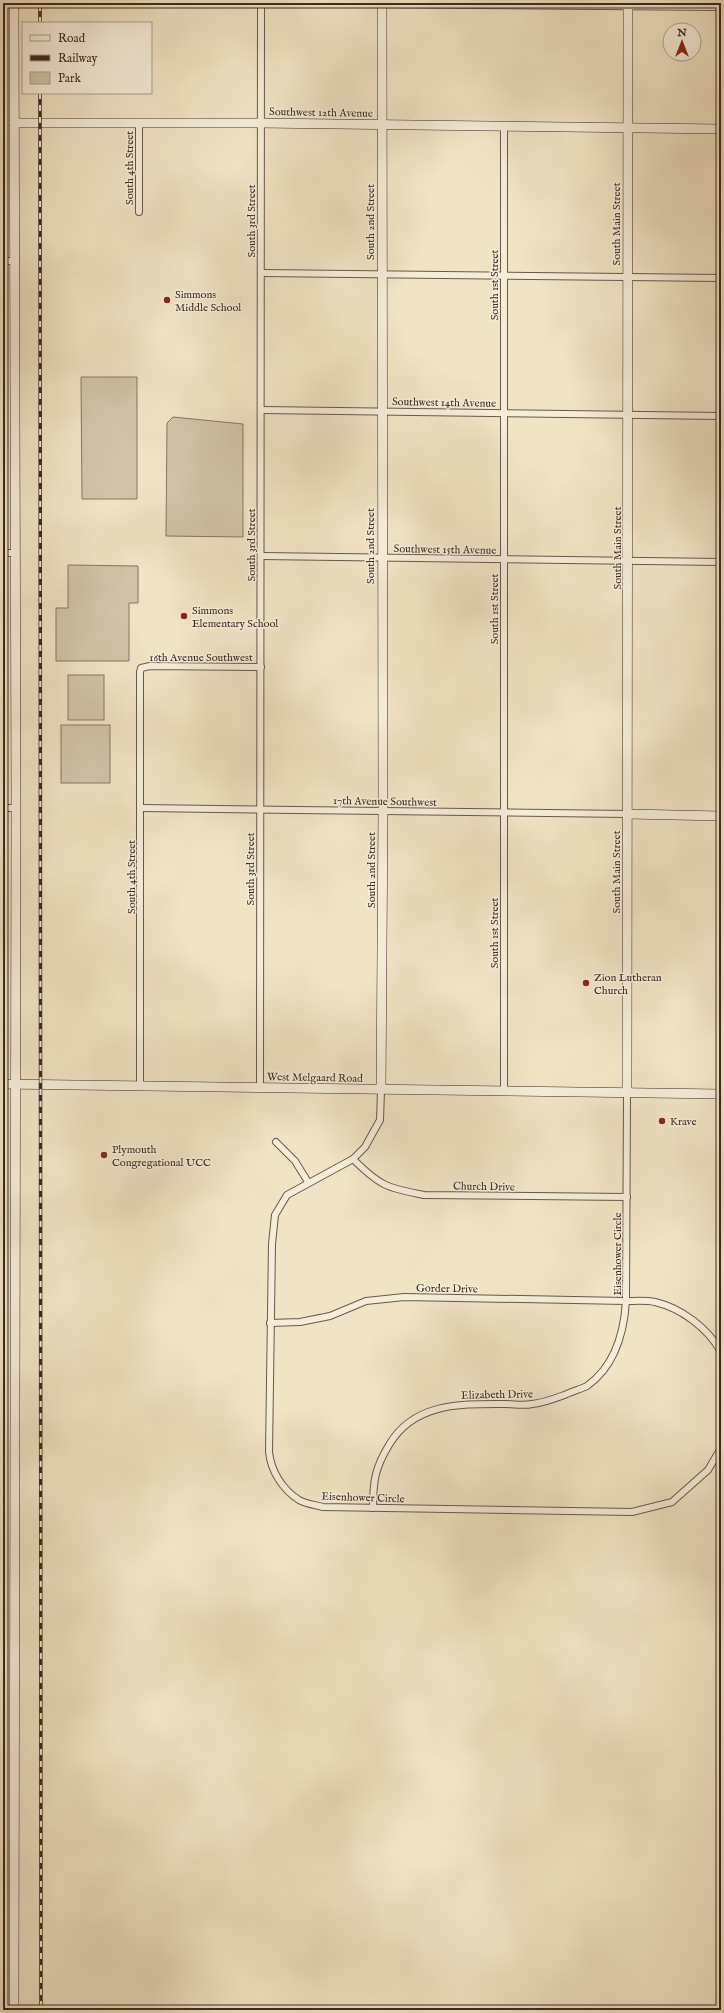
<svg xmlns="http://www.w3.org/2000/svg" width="724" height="2013" viewBox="0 0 724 2013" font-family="'IM FELL English',serif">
<rect width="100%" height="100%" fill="#f1e4c5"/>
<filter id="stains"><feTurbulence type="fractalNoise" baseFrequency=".005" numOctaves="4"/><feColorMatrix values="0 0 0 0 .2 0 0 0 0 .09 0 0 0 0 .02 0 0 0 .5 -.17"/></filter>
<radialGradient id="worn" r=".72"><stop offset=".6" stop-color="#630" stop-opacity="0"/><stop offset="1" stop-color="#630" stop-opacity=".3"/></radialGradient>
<g fill="#d2c4a9" stroke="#867664">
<polygon points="81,377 137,377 137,499 82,499"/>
<polygon points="173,417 243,424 243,537 166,536 167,423"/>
<polygon points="68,565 138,566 138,603 129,603 129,661 56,661 56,608 68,608"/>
<rect x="68" y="675" width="36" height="45"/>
<rect x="61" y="725" width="49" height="58"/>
</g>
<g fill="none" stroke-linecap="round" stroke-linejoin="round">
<g stroke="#685849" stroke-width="8">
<g id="street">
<polyline points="262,3 721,7"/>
<polyline points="139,212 139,123"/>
<polyline points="3,261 14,261"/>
<polyline points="261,273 721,278"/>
<polyline points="261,410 721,416"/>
<polyline points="3,553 15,553"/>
<polyline points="261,556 721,562"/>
<polyline points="3,808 16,808"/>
<polyline points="141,808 628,814"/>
<polyline points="140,1086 140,672 141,668 150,666 261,667"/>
<polyline points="260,1088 261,3"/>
<path d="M381 1090 380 1120 365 1147 353 1159 287 1195 275 1215 272 1244 269 1452C271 1471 282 1489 299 1500 306 1504 316 1505 323 1507L632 1512 672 1502 708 1470 721 1448"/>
<polyline points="504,1091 504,127"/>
<path d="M627 1093 626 1301C635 1301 646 1300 655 1302 681 1308 708 1328 721 1352"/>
<polyline points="276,1142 295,1161 308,1182"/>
<path d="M353 1159C380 1186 387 1188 424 1195L627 1197"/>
<path d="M270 1323 300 1322 330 1316 366 1301 404 1297 626 1301C624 1333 615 1366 587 1386 581 1389 573 1391 567 1394 556 1398 544 1403 532 1404 524 1406 514 1404 505 1404 462 1404 414 1402 389 1445 375 1468 373 1481 373 1508"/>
<polyline points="716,1343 721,1336"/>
</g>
</g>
<g stroke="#3a2920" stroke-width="10">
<g id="secondary">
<polyline points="14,123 260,123 721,129"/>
<polyline points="628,814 721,816"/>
<polyline points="3,1084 721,1094"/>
<polyline points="381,1090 383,811 382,3"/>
<polyline points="627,1093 628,3"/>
<polyline points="14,2010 16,808 14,3"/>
</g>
</g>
<use href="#street" stroke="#f6edd9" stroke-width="6"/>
<use href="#secondary" stroke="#f6edd9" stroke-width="9"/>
<g stroke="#3a2920" stroke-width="3.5">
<g id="rail">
<polyline points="40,23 40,3"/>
<polyline points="40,93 41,2010"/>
</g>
</g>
<use href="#rail" stroke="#f6edd9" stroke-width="2" stroke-dasharray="6" stroke-linecap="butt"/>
</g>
<g fill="#8f2418" stroke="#f6edd9" stroke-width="1.5">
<circle cx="167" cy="300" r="4"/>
<circle cx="184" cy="616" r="4"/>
<circle cx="586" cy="983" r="4"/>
<circle cx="662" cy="1121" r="4"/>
<circle cx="104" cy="1155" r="4"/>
</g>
<g text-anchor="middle" stroke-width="3" stroke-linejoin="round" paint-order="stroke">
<g font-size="11" fill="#3a2920" stroke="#f6edd9">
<text transform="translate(321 112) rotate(1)" y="4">Southwest 12th Avenue</text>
<text transform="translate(129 168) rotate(-90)" y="4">South 4th Street</text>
<text transform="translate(251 221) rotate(-90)" y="4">South 3rd Street</text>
<text transform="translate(370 222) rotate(-90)" y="4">South 2nd Street</text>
<text transform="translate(616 224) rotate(-90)" y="4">South Main Street</text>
<text transform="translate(494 285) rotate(-90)" y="4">South 1st Street</text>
<text transform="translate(444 402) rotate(1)" y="4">Southwest 14th Avenue</text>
<text transform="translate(251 545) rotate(-90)" y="4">South 3rd Street</text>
<text transform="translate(370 546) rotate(-90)" y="4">South 2nd Street</text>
<text transform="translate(617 548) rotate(-90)" y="4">South Main Street</text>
<text transform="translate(445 549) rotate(1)" y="4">Southwest 15th Avenue</text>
<text transform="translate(494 609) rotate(-90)" y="4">South 1st Street</text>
<text x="201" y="661">16th Avenue Southwest</text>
<text transform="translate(385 801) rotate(1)" y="4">17th Avenue Southwest</text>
<text transform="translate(250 869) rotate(-90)" y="4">South 3rd Street</text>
<text transform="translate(371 870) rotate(-90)" y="4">South 2nd Street</text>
<text transform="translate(616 872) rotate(-90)" y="4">South Main Street</text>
<text transform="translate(131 877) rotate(-90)" y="4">South 4th Street</text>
<text transform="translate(494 933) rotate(-90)" y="4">South 1st Street</text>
<text transform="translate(315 1077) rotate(1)" y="4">West Melgaard Road</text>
<text transform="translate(484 1186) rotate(1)" y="4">Church Drive</text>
<text transform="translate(617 1254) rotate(-90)" y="4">Eisenhower Circle</text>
<text transform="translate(447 1288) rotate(1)" y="4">Gorder Drive</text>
<text transform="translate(497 1394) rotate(-1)" y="4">Elizabeth Drive</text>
<text transform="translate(363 1497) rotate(2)" y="4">Eisenhower Circle</text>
</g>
<g font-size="11" fill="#3a2920" stroke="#f6edd9" text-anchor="start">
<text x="175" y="298">Simmons<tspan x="175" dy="13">Middle School</tspan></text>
<text x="192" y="614">Simmons<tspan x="192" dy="13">Elementary School</tspan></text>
<text x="594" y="981">Zion Lutheran<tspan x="594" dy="13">Church</tspan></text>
<text x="670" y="1125">Krave</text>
<text x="112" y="1153">Plymouth<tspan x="112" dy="13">Congregational UCC</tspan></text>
</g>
</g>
<rect width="724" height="2013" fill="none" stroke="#f1e4c5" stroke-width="16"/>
<rect x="4" y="4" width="716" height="2005" fill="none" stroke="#3a2920" stroke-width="2"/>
<rect x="8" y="8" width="708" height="1997" fill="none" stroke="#3a2920"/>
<rect x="22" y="22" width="130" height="72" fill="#f6edd9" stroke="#ab9f8f"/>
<rect x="30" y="35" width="20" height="6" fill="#f6edd9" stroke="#ab9f8f"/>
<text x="58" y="42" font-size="12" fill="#3a2920">Road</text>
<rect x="30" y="55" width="20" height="6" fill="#3a2920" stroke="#ab9f8f"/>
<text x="58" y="62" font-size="12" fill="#3a2920">Railway</text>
<rect x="30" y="72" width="20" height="12" fill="#d2c4a9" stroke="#ab9f8f"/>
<text x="58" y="82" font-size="12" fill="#3a2920">Park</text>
<g transform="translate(682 42)"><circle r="19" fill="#f6edd9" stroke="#ab9f8f"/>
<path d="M0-3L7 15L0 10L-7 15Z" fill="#8f2418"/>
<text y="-6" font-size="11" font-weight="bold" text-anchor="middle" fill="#3a2920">N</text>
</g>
<rect width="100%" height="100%" filter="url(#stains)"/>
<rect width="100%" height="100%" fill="url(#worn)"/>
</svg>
